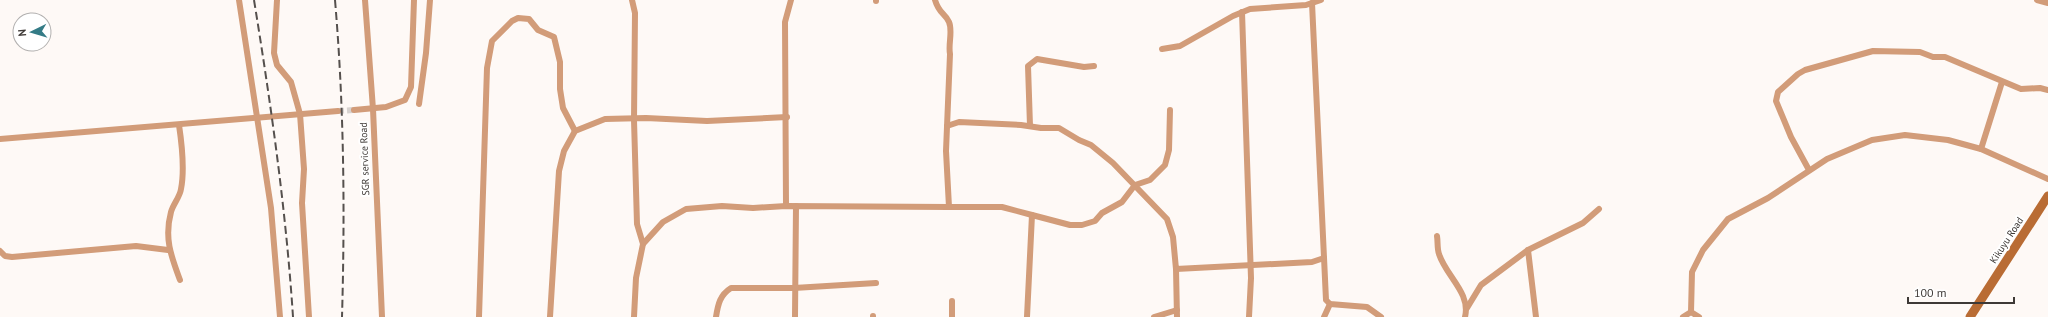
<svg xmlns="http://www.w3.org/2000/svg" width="2048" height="317" viewBox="0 0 2048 317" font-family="'PT Sans',sans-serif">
<rect width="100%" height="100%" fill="#fef9f6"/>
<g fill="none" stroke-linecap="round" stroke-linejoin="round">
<polyline stroke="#d8d3d0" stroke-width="6" stroke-dasharray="6 3" stroke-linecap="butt" points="338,111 354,110"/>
<g stroke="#d29c79" stroke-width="6">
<polyline points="239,0 271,208 280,317"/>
<polyline points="277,0 274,53 277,65 291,82 300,114 304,169 302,203 309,317"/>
<polyline points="365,0 373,109 382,317"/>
<polyline points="632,0 635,13 634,120 637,224 643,244"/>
<polyline points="1316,0 1312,3 1326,300 1330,304 1367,307 1381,317"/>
<polyline points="2037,0 2048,3"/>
<polyline points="876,1 876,0"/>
<polyline points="1242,12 1251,278 1249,317"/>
<polyline points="1162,49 1180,46 1233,16 1250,9 1306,5 1321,0"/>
<polyline points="419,104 426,53 430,0"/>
<polyline points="354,110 386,107 405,100 411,87 414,0"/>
<path d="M179 125C182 145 185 169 181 189 180 197 173 204 171 212 164 238 171 256 180 280"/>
<polyline points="947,126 959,122 1021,125 1041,128 1059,128 1079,140 1091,145 1113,163 1167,219 1173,237 1176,269 1312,262 1324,258"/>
<polyline points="1030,126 1028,66 1037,59 1084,67 1094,66"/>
<polyline points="0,139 338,111"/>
<polyline points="1981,149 2002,82"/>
<polyline points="1809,170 1791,137 1776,101 1778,92 1798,74 1805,70 1873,51 1920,52 1933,57 1945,57 2021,89 2040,88 2048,90"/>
<polyline points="786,206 785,22 791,0"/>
<polyline points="949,207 1002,207 1032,215"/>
<path d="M1437 236C1438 242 1437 249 1439 254 1446 276 1471 293 1465 317"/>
<polyline points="1528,250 1536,317"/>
<polyline points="0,251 5,256 12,257 136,246 168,250"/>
<polyline points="1176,269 1177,317"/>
<polyline points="952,301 952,317"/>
<polyline points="1467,308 1481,285 1528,250 1583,223 1599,209"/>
<polyline points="873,316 873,317"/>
<polyline points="479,317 487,68 492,41 512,21 518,18 529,19 538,30 554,37 560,62 560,89 563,108 575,131"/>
<polyline points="550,317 559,171 564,151 575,131 605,119 646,118 707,121 787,117"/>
<path d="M634 317 636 278 643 244 663 222 686 209 722 206 753 208 786 206 949 207 946 151 950 54C948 44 953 31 949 22 945 13 939 14 935 0"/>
<path d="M716 317C718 304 720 295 731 288H794L876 283"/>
<polyline points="795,317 796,206"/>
<polyline points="1027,317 1032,215 1070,225 1082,225 1095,221 1102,213 1122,202 1135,185 1150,180 1165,165 1169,150 1170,110"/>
<polyline points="1154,317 1177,310"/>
<polyline points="1324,317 1330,304"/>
<polyline points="1683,317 1691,312"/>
<polyline points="1699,317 1691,312 1692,272 1703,250 1728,219 1768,198 1827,159 1872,140 1905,135 1948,140 1981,149 2048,179"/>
</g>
<polyline stroke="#b96c34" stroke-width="9" points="1970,317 2048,196"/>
<g stroke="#55504d" stroke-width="2" stroke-dasharray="8 4" stroke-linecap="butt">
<path d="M254 0C271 105 286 210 293 317"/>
<path d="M335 0C344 106 345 211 342 317"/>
</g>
</g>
<g text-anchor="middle" stroke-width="4" stroke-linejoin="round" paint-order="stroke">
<g font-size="10" fill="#3e3936" stroke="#fff">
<text transform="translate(364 159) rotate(-92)" y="4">SGR service Road</text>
<text transform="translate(2006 240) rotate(-57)" y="4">Kikuyu Road</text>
</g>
</g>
<g transform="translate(32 32) rotate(265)"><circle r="19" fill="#ffffff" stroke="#b2b0af"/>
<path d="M0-3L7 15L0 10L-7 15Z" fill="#347b86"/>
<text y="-6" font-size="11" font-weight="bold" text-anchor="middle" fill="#3e3936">N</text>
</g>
<path d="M1908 297v6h106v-6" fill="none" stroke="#3e3936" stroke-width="2"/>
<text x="1914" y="297" font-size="12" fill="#3e3936" stroke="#ffffff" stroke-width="3" paint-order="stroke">100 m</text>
</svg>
